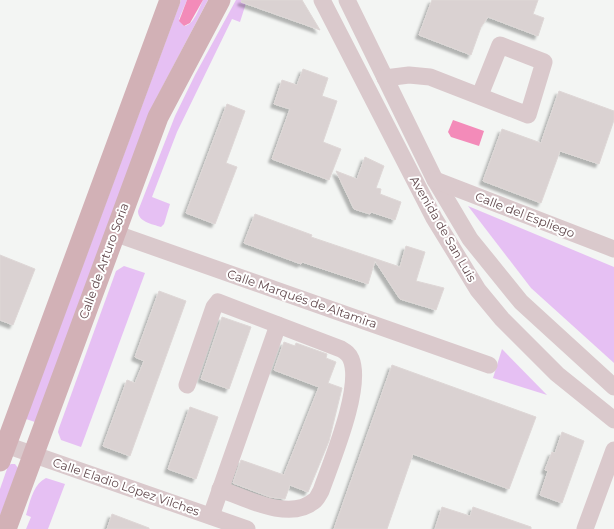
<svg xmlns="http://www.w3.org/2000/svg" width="614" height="529" viewBox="0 0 614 529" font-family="Montserrat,sans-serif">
<defs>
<filter id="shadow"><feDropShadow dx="-3.5" dy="3.5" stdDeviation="1" flood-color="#0004"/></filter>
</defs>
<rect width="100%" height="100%" fill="#f3f5f3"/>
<g fill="#e6c0f3">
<path d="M181 0H187L179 19 184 26C194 25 199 8 203 0H208L157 97 35 422 26 419Z"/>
<path d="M236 0H247L240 22 232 19 177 132 152 197 170 204 164 224 161 227C152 224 138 222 138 211L175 116 195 75Z"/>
<polygon points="468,206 614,267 614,363 531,288"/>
<polygon points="124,266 145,273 81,447 61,440 58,432 59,428 116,271"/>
<polygon points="502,349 547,395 493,378"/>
<polygon points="11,464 15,464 18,468 0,516 0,489 8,466"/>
<path d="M46 478 65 484 48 529H26L31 517 26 515C30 502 33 484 46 478Z"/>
</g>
<g fill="#f38bb9">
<polygon points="187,0 203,0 190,23 184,26 179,21"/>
<polygon points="453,120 484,131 479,146 451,137 448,132"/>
</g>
<g fill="#dad2d2" stroke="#ded7d6" filter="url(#shadow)">
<polygon points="242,0 302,0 320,30 241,2"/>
<polygon points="432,0 538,0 533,14 544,18 538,36 488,17 481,27 471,55 419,35"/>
<polygon points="303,69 328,78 322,96 337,101 323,142 341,149 329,180 272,159 290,109 274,104 282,80 297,85"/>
<polygon points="559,91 614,111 614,120 599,164 560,151 541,203 483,181 502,129 541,143"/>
<polygon points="227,104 245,111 226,163 237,167 215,224 186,213"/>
<polygon points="365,157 384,166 376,188 381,189 380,194 401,202 395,220 371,212 370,214 354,209 336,171 357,179"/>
<polygon points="255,214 312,235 311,237 400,267 406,246 425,252 416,281 444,288 436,310 400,299 375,261 368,284 302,262 301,264 244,243"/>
<polygon points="0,255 35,269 13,325 0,320"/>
<polygon points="159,291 186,301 130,456 103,446 127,380 135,383 144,361 135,357"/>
<polygon points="222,317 251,327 229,389 201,379"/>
<polygon points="284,342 295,346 296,343 327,354 326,358 336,362 328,383 342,388 329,441 308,492 290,485 285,499 270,497 233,483 241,460 284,475 319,387 274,370"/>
<polygon points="392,365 536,417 509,489 413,454 387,529 334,529"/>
<polygon points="190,407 218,417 196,479 168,469"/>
<polygon points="562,432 584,441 562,503 540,495 548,471 545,470 552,452 555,453"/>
<polygon points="442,507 470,516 473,507 531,527 531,529 435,529"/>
<polygon points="112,514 149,528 149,529 107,529"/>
</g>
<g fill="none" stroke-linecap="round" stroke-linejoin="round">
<g stroke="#dac9cc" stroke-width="17">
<polyline points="322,0 434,218 478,290 502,319 557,374 614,420"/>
<polyline points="347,0 435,180 470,239 521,302 614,387"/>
<polyline points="385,78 409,75 430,77 528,115 544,62 500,45 480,95"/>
<polyline points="435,180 614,249"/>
<polyline points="114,233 489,365"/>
<path d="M187 385 214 307 218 302 341 349C346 352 349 354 351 359 363 388 331 462 321 491 319 494 317 499 314 501 290 522 245 498 220 489"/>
<polyline points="6,445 247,529"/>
<polyline points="211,516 278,325"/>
<polyline points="585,529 614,450"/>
</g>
<g stroke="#d2b1b6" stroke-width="21">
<polyline points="0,461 170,0"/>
<polyline points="6,529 158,117 220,0"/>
</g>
</g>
<g text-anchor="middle" stroke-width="4" stroke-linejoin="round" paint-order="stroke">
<g font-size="12" fill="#62494d" stroke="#fff">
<text transform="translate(525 215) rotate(21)" y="4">Calle del Espliego</text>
<text transform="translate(443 229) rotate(60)" y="4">Avenida de San Luis</text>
<text transform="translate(104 261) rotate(-70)" y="4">Calle de Arturo Soria</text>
<text transform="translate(302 299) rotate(19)" y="4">Calle Marqués de Altamira</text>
<text transform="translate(126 487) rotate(19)" y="4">Calle Eladio López Vilches</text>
</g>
</g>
</svg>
